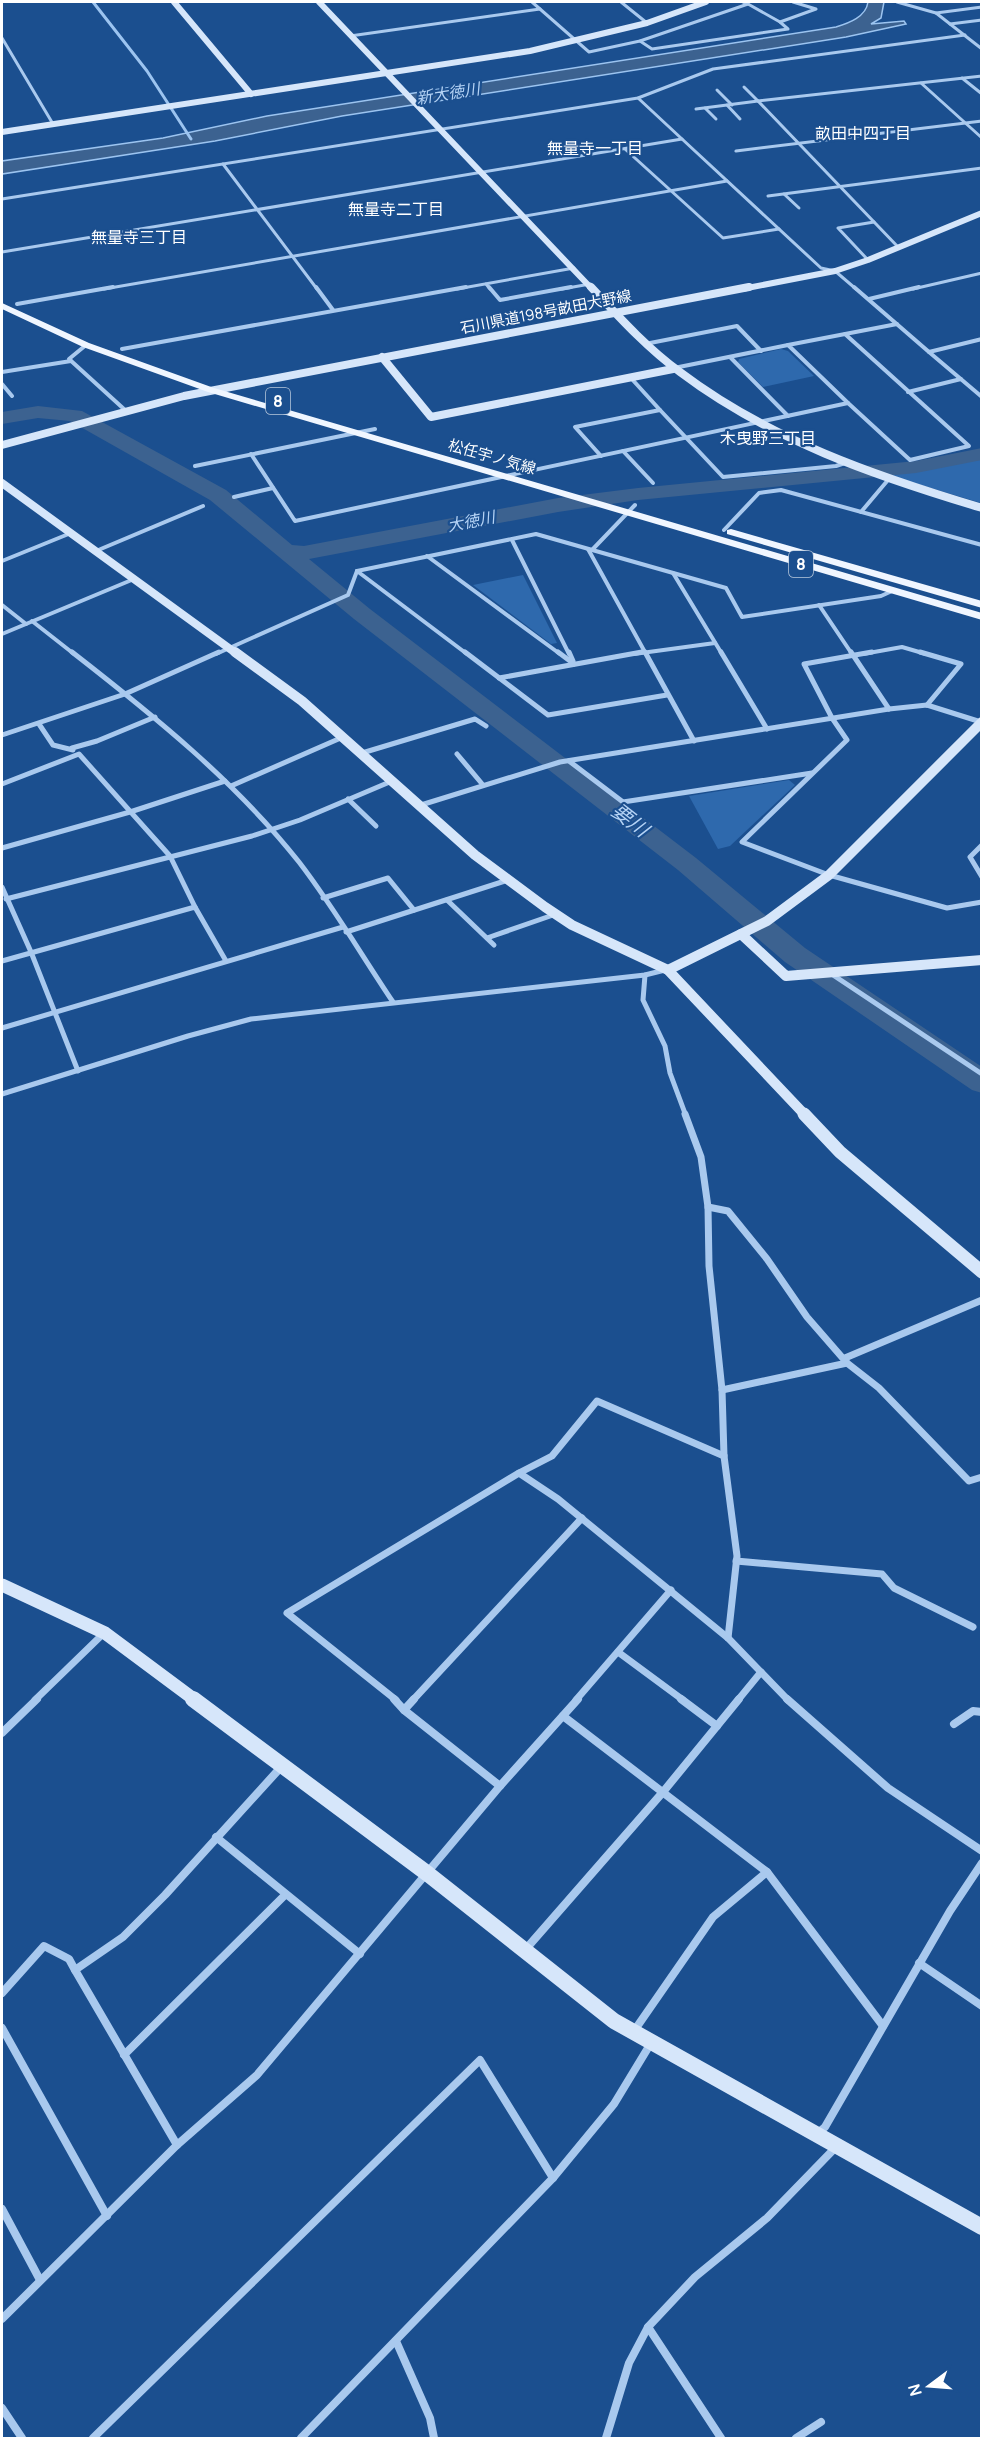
<svg xmlns="http://www.w3.org/2000/svg" width="983" height="2440" viewBox="0 0 983 2440" font-family="Manrope,'Noto Sans JP',sans-serif">
<rect width="100%" height="100%" fill="#1b4f8f"/>
<g fill="#2e69ad">
<polygon points="781,349 788,351 814,376 763,387 738,362 739,359"/>
<polygon points="981,457 981,503 884,474 919,471"/>
<polygon points="523,575 557,643 551,644 473,585"/>
<polygon points="789,780 795,785 730,846 718,849 689,796"/>
</g>
<path fill="#3c6290" stroke="#9cc4f0" stroke-width="1.5" d="M868 2H884L881 18 871 24 904 21 906 24 846 37 342 116 215 141 2 174V161L163 138 267 116 836 27C849 23 866 17 868 2Z"/>
<g fill="none" stroke-linecap="round" stroke-linejoin="round">
<polyline stroke="#9cc4f0" stroke-width="3" points="93,2 147,71 191,139"/>
<polygon fill="#3c6290" fill-rule="evenodd" points="38,406 82,411 226,490 292,545 304,546 558,498 638,488 916,461 982,448 982,460 916,473 638,500 558,512 309,559 370,609 696,858 805,948 982,1067 982,1093 972,1090 785,962 678,870 354,619 210,500 70,421 38,418 2,424 2,412"/>
<g stroke="#a9c9ee" stroke-width="3">
<polyline points="532,2 589,52 640,41 748,4 743,2"/>
<polyline points="621,2 647,23"/>
<polyline points="897,2 936,13 982,7"/>
<polyline points="748,4 780,22 816,9 793,2"/>
<polyline points="936,13 982,49"/>
<polyline points="950,24 982,20"/>
<polyline points="350,36 540,9"/>
<polyline points="2,38 53,124"/>
<polyline points="640,41 652,49 788,29 780,22"/>
<polyline points="962,78 982,94"/>
<polyline points="921,83 982,138"/>
<polyline points="744,87 758,101"/>
<polyline points="717,90 732,105"/>
<polyline points="638,98 682,139"/>
<polyline points="727,105 740,119"/>
<polyline points="705,108 716,119"/>
<polyline points="696,109 758,101"/>
<polyline points="625,149 723,238 779,229"/>
<polyline points="736,151 982,121"/>
<polyline points="223,164 317,289"/>
<polyline points="784,194 799,208"/>
<polyline points="768,196 982,168"/>
<polyline points="2,199 638,98 713,69 965,35"/>
<polyline points="899,248 758,101 982,76"/>
<polyline points="2,252 682,139 821,268 835,271 856,289"/>
<polyline points="868,260 838,228 874,222"/>
<polyline points="486,284 490,289"/>
<polyline points="104,289 727,181"/>
<polyline points="457,289 574,268"/>
<polyline points="562,289 590,284"/>
<polyline points="913,289 982,273"/>
</g>
<g stroke="#a9c9ee" stroke-width="4">
<polyline points="316,287 333,310"/>
<polyline points="489,287 500,300 571,287"/>
<polyline points="854,287 929,352 982,339"/>
<polyline points="869,299 919,287"/>
<polyline points="17,304 113,287"/>
<polyline points="845,334 969,446 910,460 848,403"/>
<polyline points="645,344 737,326 761,351"/>
<polyline points="86,345 69,359 125,410"/>
<polyline points="122,349 466,287"/>
<polyline points="929,352 982,397"/>
<polyline points="730,357 788,416"/>
<polyline points="674,368 788,345"/>
<polyline points="2,372 71,361"/>
<polyline points="2,384 12,396"/>
<polyline points="908,392 961,379"/>
<polyline points="660,410 723,477 836,466 845,463"/>
<polyline points="623,451 653,483"/>
<polyline points="251,454 295,521 848,403 788,345 897,324"/>
<polyline points="601,456 575,427 660,410 630,377"/>
<polyline points="195,466 375,429"/>
<polyline points="234,497 273,488"/>
<polyline points="861,512 888,480"/>
<polyline points="724,530 759,493 781,490 982,545"/>
<polyline points="512,540 569,654"/>
<polyline points="588,549 646,654"/>
<polyline points="592,550 635,505"/>
<polyline points="96,551 203,506"/>
<polyline points="427,556 560,654"/>
<polyline points="2,561 71,533"/>
<polyline points="357,571 536,534 726,588 742,617 881,596 892,591"/>
<polyline points="357,571 467,654"/>
<polyline points="673,573 722,654"/>
<polyline points="2,605 26,624"/>
<polyline points="819,605 852,654"/>
<polyline points="32,621 74,654"/>
<polyline points="2,634 134,579"/>
<polyline points="216,654 348,595 357,571"/>
<polyline points="634,654 715,643"/>
<polyline points="863,654 902,647 926,654"/>
</g>
<g stroke="#a9c9ee" stroke-width="5">
<path d="M72 652C153 715 235 781 299 862 333 906 362 956 393 1002"/>
<polyline points="465,652 548,715 667,695"/>
<polyline points="558,652 574,664"/>
<polyline points="569,652 573,661"/>
<polyline points="645,652 694,741"/>
<polyline points="721,652 767,729"/>
<polyline points="851,652 889,709"/>
<polyline points="872,652 804,664 832,718 847,740 742,842 829,875 947,908 982,902"/>
<polyline points="920,652 961,664 927,705"/>
<polyline points="499,678 642,652"/>
<polyline points="39,724 53,745 73,750"/>
<polyline points="2,735 125,694 219,652"/>
<polyline points="72,748 97,741 155,717"/>
<polyline points="362,753 475,719 486,726"/>
<polyline points="457,754 483,785"/>
<polyline points="569,761 623,802 812,773"/>
<polyline points="2,784 79,754 170,856 195,907"/>
<polyline points="231,786 343,737"/>
<polyline points="348,799 376,826"/>
<polyline points="421,805 560,762 889,709 927,705 981,722"/>
<polyline points="982,845 970,857 982,877"/>
<polyline points="2,848 130,812 225,781"/>
<polyline points="2,887 31,952 78,1071"/>
<polyline points="323,898 388,878 414,910"/>
<polyline points="6,899 252,836 300,820 392,781"/>
<polyline points="447,900 494,945"/>
<polyline points="346,932 508,880"/>
<polyline points="487,938 556,914"/>
<polyline points="2,961 195,907 226,961"/>
<polyline points="830,973 982,1074"/>
<polyline points="645,975 643,1000 665,1046 670,1073 686,1116"/>
<polyline points="2,1028 343,927"/>
<polyline points="2,1094 188,1036 251,1019 645,975 665,970"/>
</g>
<g stroke="#a9c9ee" stroke-width="7">
<polyline points="685,1114 701,1157 708,1207 709,1266 722,1390 724,1456 737,1556 728,1638"/>
<polyline points="708,1207 728,1211 767,1259 807,1317 847,1363 879,1388 969,1481 982,1477"/>
<polyline points="845,1358 982,1300"/>
<polyline points="722,1390 847,1363"/>
<polyline points="519,1473 552,1456 597,1401 724,1456"/>
<polyline points="736,1561 882,1574 894,1588 973,1627"/>
<polyline points="618,1652 683,1700"/>
<polyline points="35,1700 104,1633"/>
<polyline points="396,1700 287,1613 519,1473 558,1499 728,1638 788,1700"/>
<polyline points="413,1700 582,1518"/>
<polyline points="576,1700 671,1590"/>
<polyline points="738,1700 761,1672"/>
</g>
<g stroke="#a9c9ee" stroke-width="8">
<polyline points="394,1699 404,1710 500,1786"/>
<polyline points="681,1699 717,1726"/>
<polyline points="787,1699 888,1788 982,1851"/>
<polyline points="404,1710 414,1699"/>
<polyline points="563,1716 767,1872 883,2026"/>
<polyline points="954,1724 973,1711 982,1712"/>
<polyline points="2,1733 37,1699"/>
<polyline points="216,1837 360,1954"/>
<polyline points="525,1950 663,1792 739,1699"/>
<polyline points="919,1963 982,2006"/>
<polyline points="2,1993 44,1946 69,1959 75,1970"/>
<polyline points="2,2028 107,2216"/>
<polyline points="634,2031 713,1917 767,1872"/>
<polyline points="124,2055 285,1895"/>
<polyline points="818,2133 825,2127 950,1911 982,1863"/>
<polyline points="177,2145 75,1970 123,1937 165,1895 282,1766"/>
<polyline points="2,2209 40,2280"/>
<polyline points="2,2319 177,2145 257,2075 500,1786 578,1699"/>
<polyline points="648,2327 721,2438"/>
<polyline points="396,2341 430,2418 434,2438"/>
<polyline points="2,2408 22,2438"/>
<polyline points="93,2438 480,2060 553,2178"/>
<polyline points="301,2438 553,2178 614,2104 651,2043"/>
<polyline points="606,2438 629,2363 648,2327 695,2277 767,2218 836,2147"/>
<polyline points="796,2438 821,2422"/>
</g>
<g stroke="#d6e6fa" stroke-width="6">
<polyline points="174,2 251,94"/>
<polyline points="319,2 592,289"/>
<polyline points="2,132 530,51 647,23 706,2"/>
<polyline points="742,289 835,271 868,260 982,213"/>
</g>
<g stroke="#d6e6fa" stroke-width="8">
<path d="M591 287C619 317 647 348 680 372 770 440 875 476 982 508"/>
<polyline points="382,357 431,417 673,369"/>
<polyline points="2,445 184,396 749,287"/>
<polyline points="2,483 237,654"/>
</g>
<g stroke="#d6e6fa" stroke-width="10">
<polyline points="235,652 302,701 475,855 545,907 572,925 668,970 806,1116"/>
<polyline points="741,934 786,976 982,960"/>
<polyline points="668,970 767,921 829,875 982,722"/>
</g>
<g stroke="#d6e6fa" stroke-width="13">
<polyline points="804,1114 840,1152 982,1272"/>
<polyline points="2,1585 105,1633 195,1700"/>
</g>
<polyline stroke="#d6e6fa" stroke-width="16" points="193,1699 428,1874 614,2021 982,2227"/>
<g fill="#f0f6ff" fill-rule="evenodd">
<polygon points="2,303 89,343 214,388 982,613 982,620 208,392 83,347 2,309"/>
<polygon points="731,529 982,601 982,608 727,534 727,530"/>
</g>
</g>
<g text-anchor="middle" stroke-width="4.5" stroke-linejoin="round" paint-order="stroke">
<g font-size="15" fill="#fff" stroke="#1b4f8f">
<text transform="translate(546 312) rotate(-11)" y="5">石川県道198号畝田大野線</text>
<text transform="translate(492 457) rotate(16)" y="5">松任宇ノ気線</text>
</g>
<g font-size="16" font-style="italic" fill="#b5d3f5" stroke="#1b4f8f">
<text transform="translate(448 93) rotate(-9)" y="6">新大徳川</text>
<text transform="translate(471 521) rotate(-11)" y="6">大徳川</text>
</g>
<g font-size="16" fill="#fff" stroke="#1b4f8f">
<text x="863" y="139">畝田中四丁目</text>
<text x="595" y="154">無量寺一丁目</text>
<text x="396" y="215">無量寺二丁目</text>
<text x="139" y="243">無量寺三丁目</text>
<text x="768" y="444">木曳野三丁目</text>
</g>
<g fill="#1b4f8f" stroke="#bbcadd" stroke-width="1.5">
<rect x="266" y="388" width="24" height="26" rx="4.5"/>
<rect x="789" y="551" width="24" height="26" rx="4.5"/>
</g>
<g font-size="16" font-weight="bold" fill="#fff">
<text x="278" y="407">8</text>
<text x="801" y="570">8</text>
</g>
<g font-size="20" font-style="italic" fill="#b5d3f5" stroke="#1b4f8f">
<text transform="translate(630 820) rotate(38)" y="7">要川</text>
</g>
</g>
<rect width="983" height="2440" fill="none" stroke="#ffffff" stroke-width="6"/>
<g transform="translate(929 2386) rotate(254)" stroke="#1b4f8f" stroke-width="4.5" paint-order="stroke">
<path d="M0-4.5L10 22L0 15L-10 22Z" fill="#ffffff"/>
<text y="-9" font-size="16" font-weight="bold" text-anchor="middle" fill="#ffffff">N</text>
</g>
</svg>
